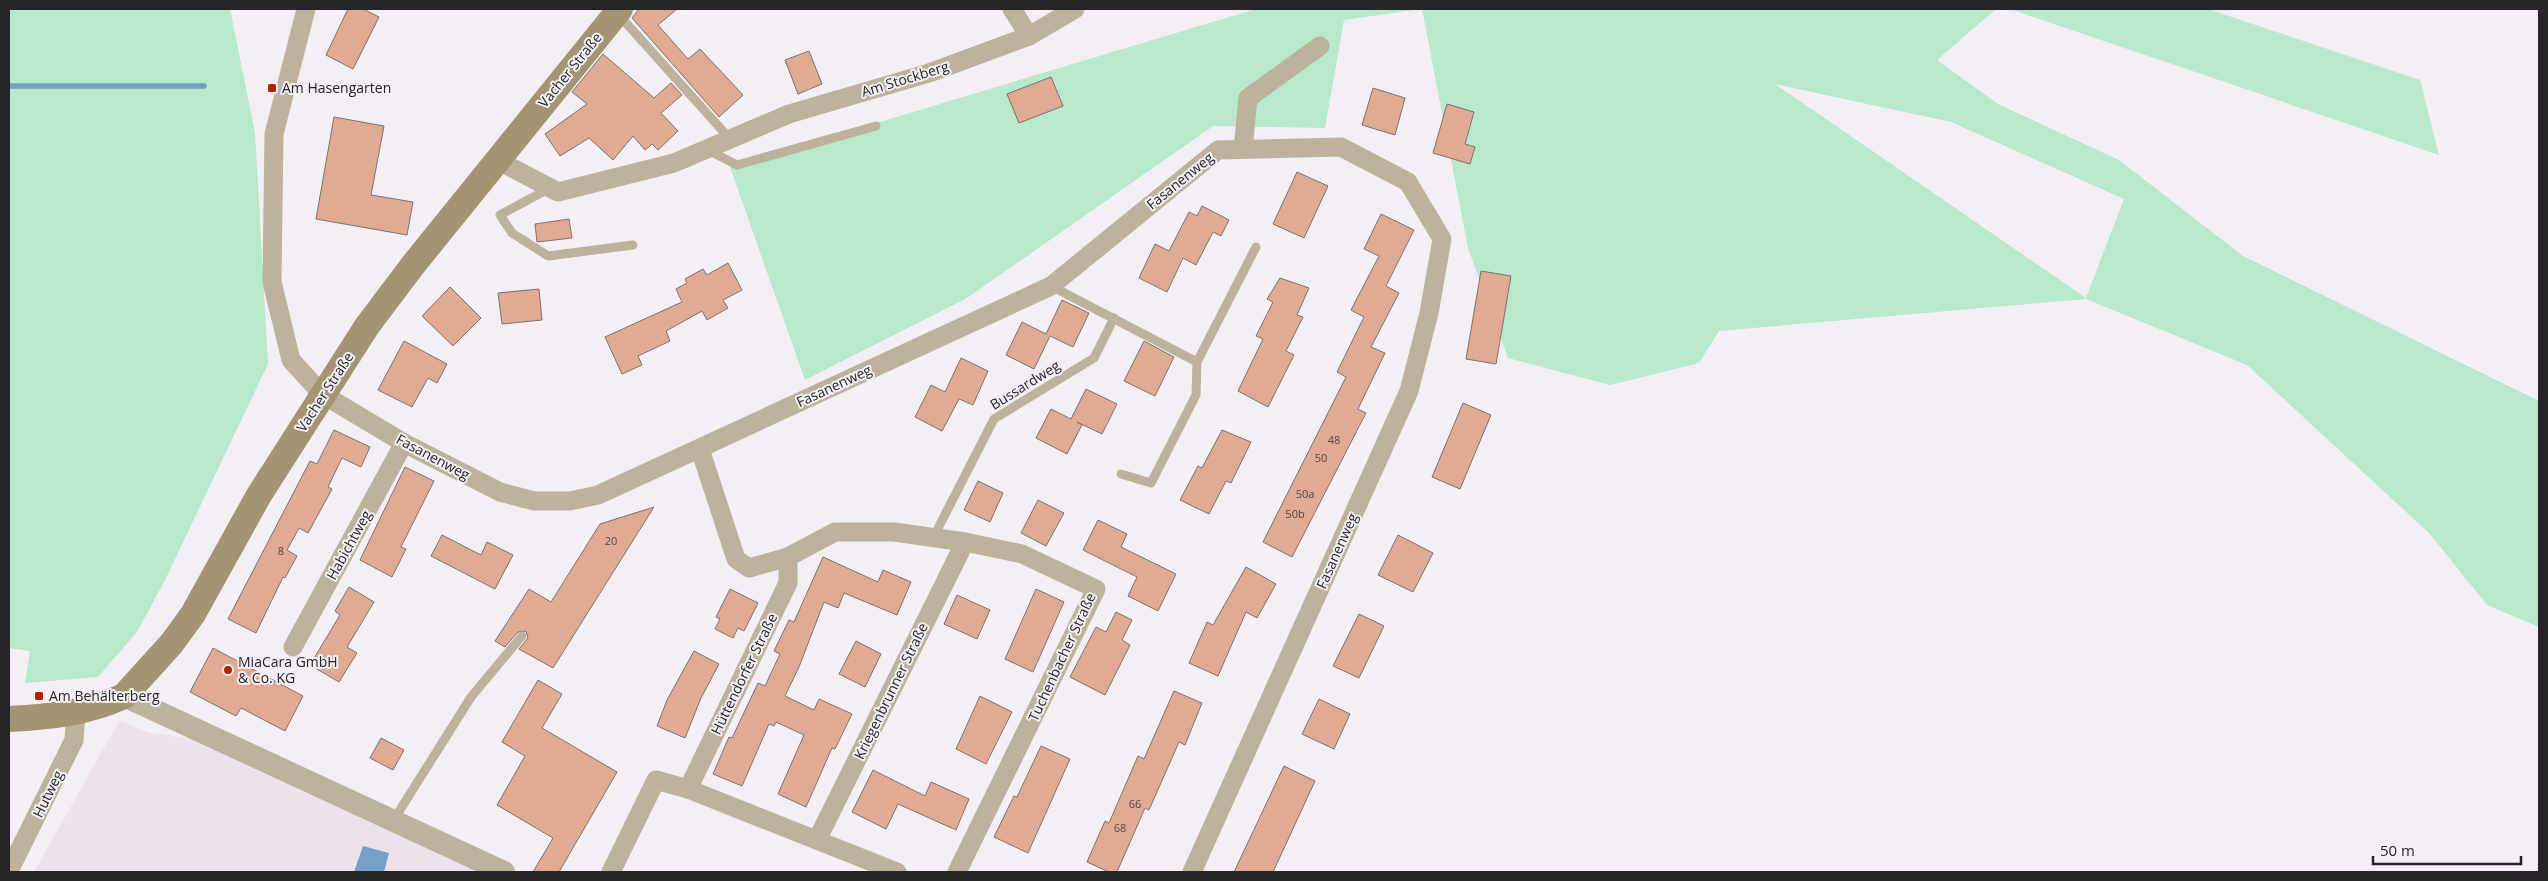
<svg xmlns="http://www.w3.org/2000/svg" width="2548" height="881" viewBox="0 0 2548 881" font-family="'Open Sans',sans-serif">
<rect width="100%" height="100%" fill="#f4eff4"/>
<polygon fill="#ede1eb" points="119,721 148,732 196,740 482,872 34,872"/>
<g fill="#b7e9ca" fill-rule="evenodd">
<polygon points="9,9 230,9 255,133 268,364 165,580 137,632 98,677 25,683 30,651 9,648"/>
<polygon points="1256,9 1421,9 1344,20 1325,128 1213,126 967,298 805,380 730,167"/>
<path d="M1422 9H1996L1937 60 1998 104 2119 160 2243 256 2539 401V627L2487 605 2430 534 2247 365 2086 299 1719 331 1699 363 1610 385 1508 358 1468 248ZM1775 84 1951 122 2124 199 2086 298Z"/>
<polygon points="2010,9 2208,9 2420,80 2439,155"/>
</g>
<polygon fill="#77a0c7" points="363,846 389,853 384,872 354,872"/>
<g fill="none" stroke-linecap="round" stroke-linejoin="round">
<polyline stroke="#77a0c7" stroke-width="5.5" points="9,86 204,86"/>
</g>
<g fill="#e1aa92" stroke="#797371">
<polygon points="348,9 363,9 379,17 353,69 326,55"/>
<polygon points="639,9 677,9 658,25 688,59 700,49 743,95 719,117 632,18"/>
<polygon points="809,51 822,84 798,94 785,60"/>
<polygon points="603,54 654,98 671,83 682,95 661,113 678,131 658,150 652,144 645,150 633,136 613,160 589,138 560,156 545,134 587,104 572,92"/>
<polygon points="1051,77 1063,106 1019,123 1007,94"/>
<polygon points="1373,88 1405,98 1395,135 1362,125"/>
<polygon points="1447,104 1474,112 1465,144 1475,147 1470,164 1433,153"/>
<polygon points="334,117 384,126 371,195 413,202 407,235 316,219"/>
<polygon points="1297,172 1328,186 1304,238 1273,224"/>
<polygon points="1202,206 1229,220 1221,236 1213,232 1196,265 1183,258 1167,292 1139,278 1155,244 1169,251 1189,212 1197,216"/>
<polygon points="1381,214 1414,230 1386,286 1399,293 1371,347 1385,353 1358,409 1366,413 1292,557 1263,542 1346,377 1337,372 1364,317 1351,310 1379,256 1364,249"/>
<polygon points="569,219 572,238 537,242 535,224"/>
<polygon points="728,263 742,290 723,300 728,308 707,320 702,311 666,331 670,341 638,356 642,365 622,374 605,337 682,302 676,289 687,283 685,279 703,269 707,275"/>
<polygon points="1481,271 1511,276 1496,364 1466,359"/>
<polygon points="1280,278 1309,288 1297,315 1303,317 1286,351 1294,355 1268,407 1238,391 1263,339 1256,336 1273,302 1267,299"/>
<polygon points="450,287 481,318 453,346 422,316"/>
<polygon points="539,289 542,320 502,324 498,293"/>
<polygon points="1062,300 1089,313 1073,347 1050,336 1034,369 1006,355 1022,322 1046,334"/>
<polygon points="404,341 447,364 437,383 428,378 412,407 378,390"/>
<polygon points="1144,341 1174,357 1155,396 1124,381"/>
<polygon points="961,358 988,371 973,405 959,399 942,431 915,417 931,385 945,392"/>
<polygon points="1086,389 1117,404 1102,434 1077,422 1082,425 1067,454 1036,438 1051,409 1071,419"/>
<polygon points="1463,403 1491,415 1460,489 1432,477"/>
<polygon points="334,430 370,447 361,467 342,458 328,487 332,489 308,533 299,528 287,550 297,556 285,578 283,577 256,633 228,619 310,461 317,464"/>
<polygon points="1222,430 1251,442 1231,483 1226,481 1209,514 1180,500 1198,466 1202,468"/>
<polygon points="405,467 434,481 401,547 406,549 392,577 360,560"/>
<polygon points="978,481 1003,493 990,522 964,510"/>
<polygon points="1038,500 1064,513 1046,546 1021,533"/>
<polygon points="654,507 553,668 519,649 528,638 526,631 518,632 505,647 495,641 529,589 551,602 600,524"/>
<polygon points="1098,520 1127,534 1121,547 1176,574 1158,611 1128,596 1137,577 1083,550"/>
<polygon points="442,535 481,555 487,542 513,555 495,589 431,556"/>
<polygon points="1398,535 1433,553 1413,592 1378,575"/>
<polygon points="823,557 878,582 883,570 911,582 897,615 844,593 838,608 824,602 799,667 785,696 814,710 819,699 852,714 835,749 832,748 806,807 778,794 804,735 776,722 774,726 769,724 742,786 713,774 729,737 732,738 758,683 765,686 780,654 774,651 789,620 794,622"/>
<polygon points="1246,567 1276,584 1257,618 1246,612 1218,676 1189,663 1207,622 1213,625"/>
<polygon points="349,587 374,602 347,647 357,653 339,682 310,665 340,615 335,611"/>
<polygon points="730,589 758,603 744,631 738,628 733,638 715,629 720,619 716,617"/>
<polygon points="1036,589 1064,602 1033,672 1005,659"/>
<polygon points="957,595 990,610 977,639 944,624"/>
<polygon points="1116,612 1132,620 1122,640 1130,645 1105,695 1070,677 1096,627 1106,632"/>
<polygon points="1359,614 1384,626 1359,678 1333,666"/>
<polygon points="856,641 881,654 865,687 839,674"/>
<polygon points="213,648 303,696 285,731 241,708 236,716 190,692"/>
<polygon points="694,651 719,664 701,698 685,738 657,726 667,700"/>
<polygon points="538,680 562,694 542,728 617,772 559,872 533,872 553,838 497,805 525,756 502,742"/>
<polygon points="1174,691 1202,703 1185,745 1179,742 1149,810 1145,808 1117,872 1109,872 1087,862 1105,821 1109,823 1138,756 1144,759"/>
<polygon points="980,696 1012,712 986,764 956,749"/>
<polygon points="1319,699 1350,714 1334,749 1302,734"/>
<polygon points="381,738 404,750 393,770 370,758"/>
<polygon points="1041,746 1070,759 1028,853 994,837 1014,796 1017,797"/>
<polygon points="1284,766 1315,781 1273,872 1234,872"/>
<polygon points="873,770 925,796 931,782 969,799 956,830 898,804 886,829 852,812"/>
</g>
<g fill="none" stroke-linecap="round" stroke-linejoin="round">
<g stroke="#bdb29c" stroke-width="9">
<polyline points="618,14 730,139"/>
<polyline points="708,150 737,165 876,126"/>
<polyline points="550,188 500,215 512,233 548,256 633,245"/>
<polyline points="1051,286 1197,362"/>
<polyline points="1121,474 1151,483 1196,395 1197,362 1256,247"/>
<polyline points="933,538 994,419 1094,358 1114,318"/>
<polyline points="393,821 471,697 522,636"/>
</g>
<g stroke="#bdb29c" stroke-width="19">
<polyline points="306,9 274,134 272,282 291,360 322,394 404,443 500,492 534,501 570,501 598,495 1051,286 1218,150 1341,147 1408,182 1442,239 1429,313 1409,391 1192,872"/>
<polyline points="1012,9 1029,36"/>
<polyline points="1243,149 1248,98 1320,46"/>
<polyline points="497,160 558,192 674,163 789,114 929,73 1029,36 1075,9"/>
<polyline points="700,449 736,559 749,568 788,557 835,532 894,532 965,542 1022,554 1096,589 957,872"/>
<polyline points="293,647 404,443"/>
<polyline points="688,789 788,583 788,557"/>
<polyline points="817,840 965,542"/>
<polyline points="9,871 74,740 76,712"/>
<polyline points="611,872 656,780 688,789 897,872"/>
</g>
<polyline stroke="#bdb29c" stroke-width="22" points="124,696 504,872"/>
<path stroke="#a39473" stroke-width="26" d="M9 719C48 717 88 713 124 696L172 643 193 614 259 495 367 326 413 265 620 9"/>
</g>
<g fill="#b02401" stroke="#f4eff4" stroke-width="2">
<rect x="267" y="83" width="10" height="10" rx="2.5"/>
<circle cx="228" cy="670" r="5"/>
<rect x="34" y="691" width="10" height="10" rx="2.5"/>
</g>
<g text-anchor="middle" stroke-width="4" stroke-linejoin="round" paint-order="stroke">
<g font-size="11" fill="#554641">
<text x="1334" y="444">48</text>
<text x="1321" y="462">50</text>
<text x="1305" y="498">50a</text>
<text x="1295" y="518">50b</text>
<text x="611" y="545">20</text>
<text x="281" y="555">8</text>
<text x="1135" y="808">66</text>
<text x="1120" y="832">68</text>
</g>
<g font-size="14" fill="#262426" stroke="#f4eff4">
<text transform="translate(570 70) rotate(-51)" y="5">Vacher Straße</text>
<text transform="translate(905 79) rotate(-17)" y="5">Am Stockberg</text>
<text transform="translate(1180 181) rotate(-39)" y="5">Fasanenweg</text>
<text transform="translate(1025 385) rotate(-32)" y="5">Bussardweg</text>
<text transform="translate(834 386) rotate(-25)" y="5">Fasanenweg</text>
<text transform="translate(325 392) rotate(-57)" y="5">Vacher Straße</text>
<text transform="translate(433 457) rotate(28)" y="5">Fasanenweg</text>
<text transform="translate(349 545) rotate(-61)" y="5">Habichtweg</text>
<text transform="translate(1337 551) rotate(-66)" y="5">Fasanenweg</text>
<text transform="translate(1062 657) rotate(-65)" y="5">Tuchenbacher Straße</text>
<text transform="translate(744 674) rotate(-64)" y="5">Hüttendorfer Straße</text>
<text transform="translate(891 691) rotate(-64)" y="5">Kriegenbrunner Straße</text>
<text transform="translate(48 794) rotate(-64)" y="5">Hutweg</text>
</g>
<g font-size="14" fill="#262426" stroke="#f4eff4" text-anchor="start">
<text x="282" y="93">Am Hasengarten</text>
<text x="238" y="667">MiaCara GmbH<tspan x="238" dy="16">&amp; Co. KG</tspan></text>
<text x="49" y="701">Am Behälterberg</text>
</g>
</g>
<rect width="2548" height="881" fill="none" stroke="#262426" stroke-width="20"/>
<path d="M2373 856v8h148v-8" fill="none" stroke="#262426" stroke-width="2.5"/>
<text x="2380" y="856" font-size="15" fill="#262426" stroke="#f4eff4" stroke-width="4" paint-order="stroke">50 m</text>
</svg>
